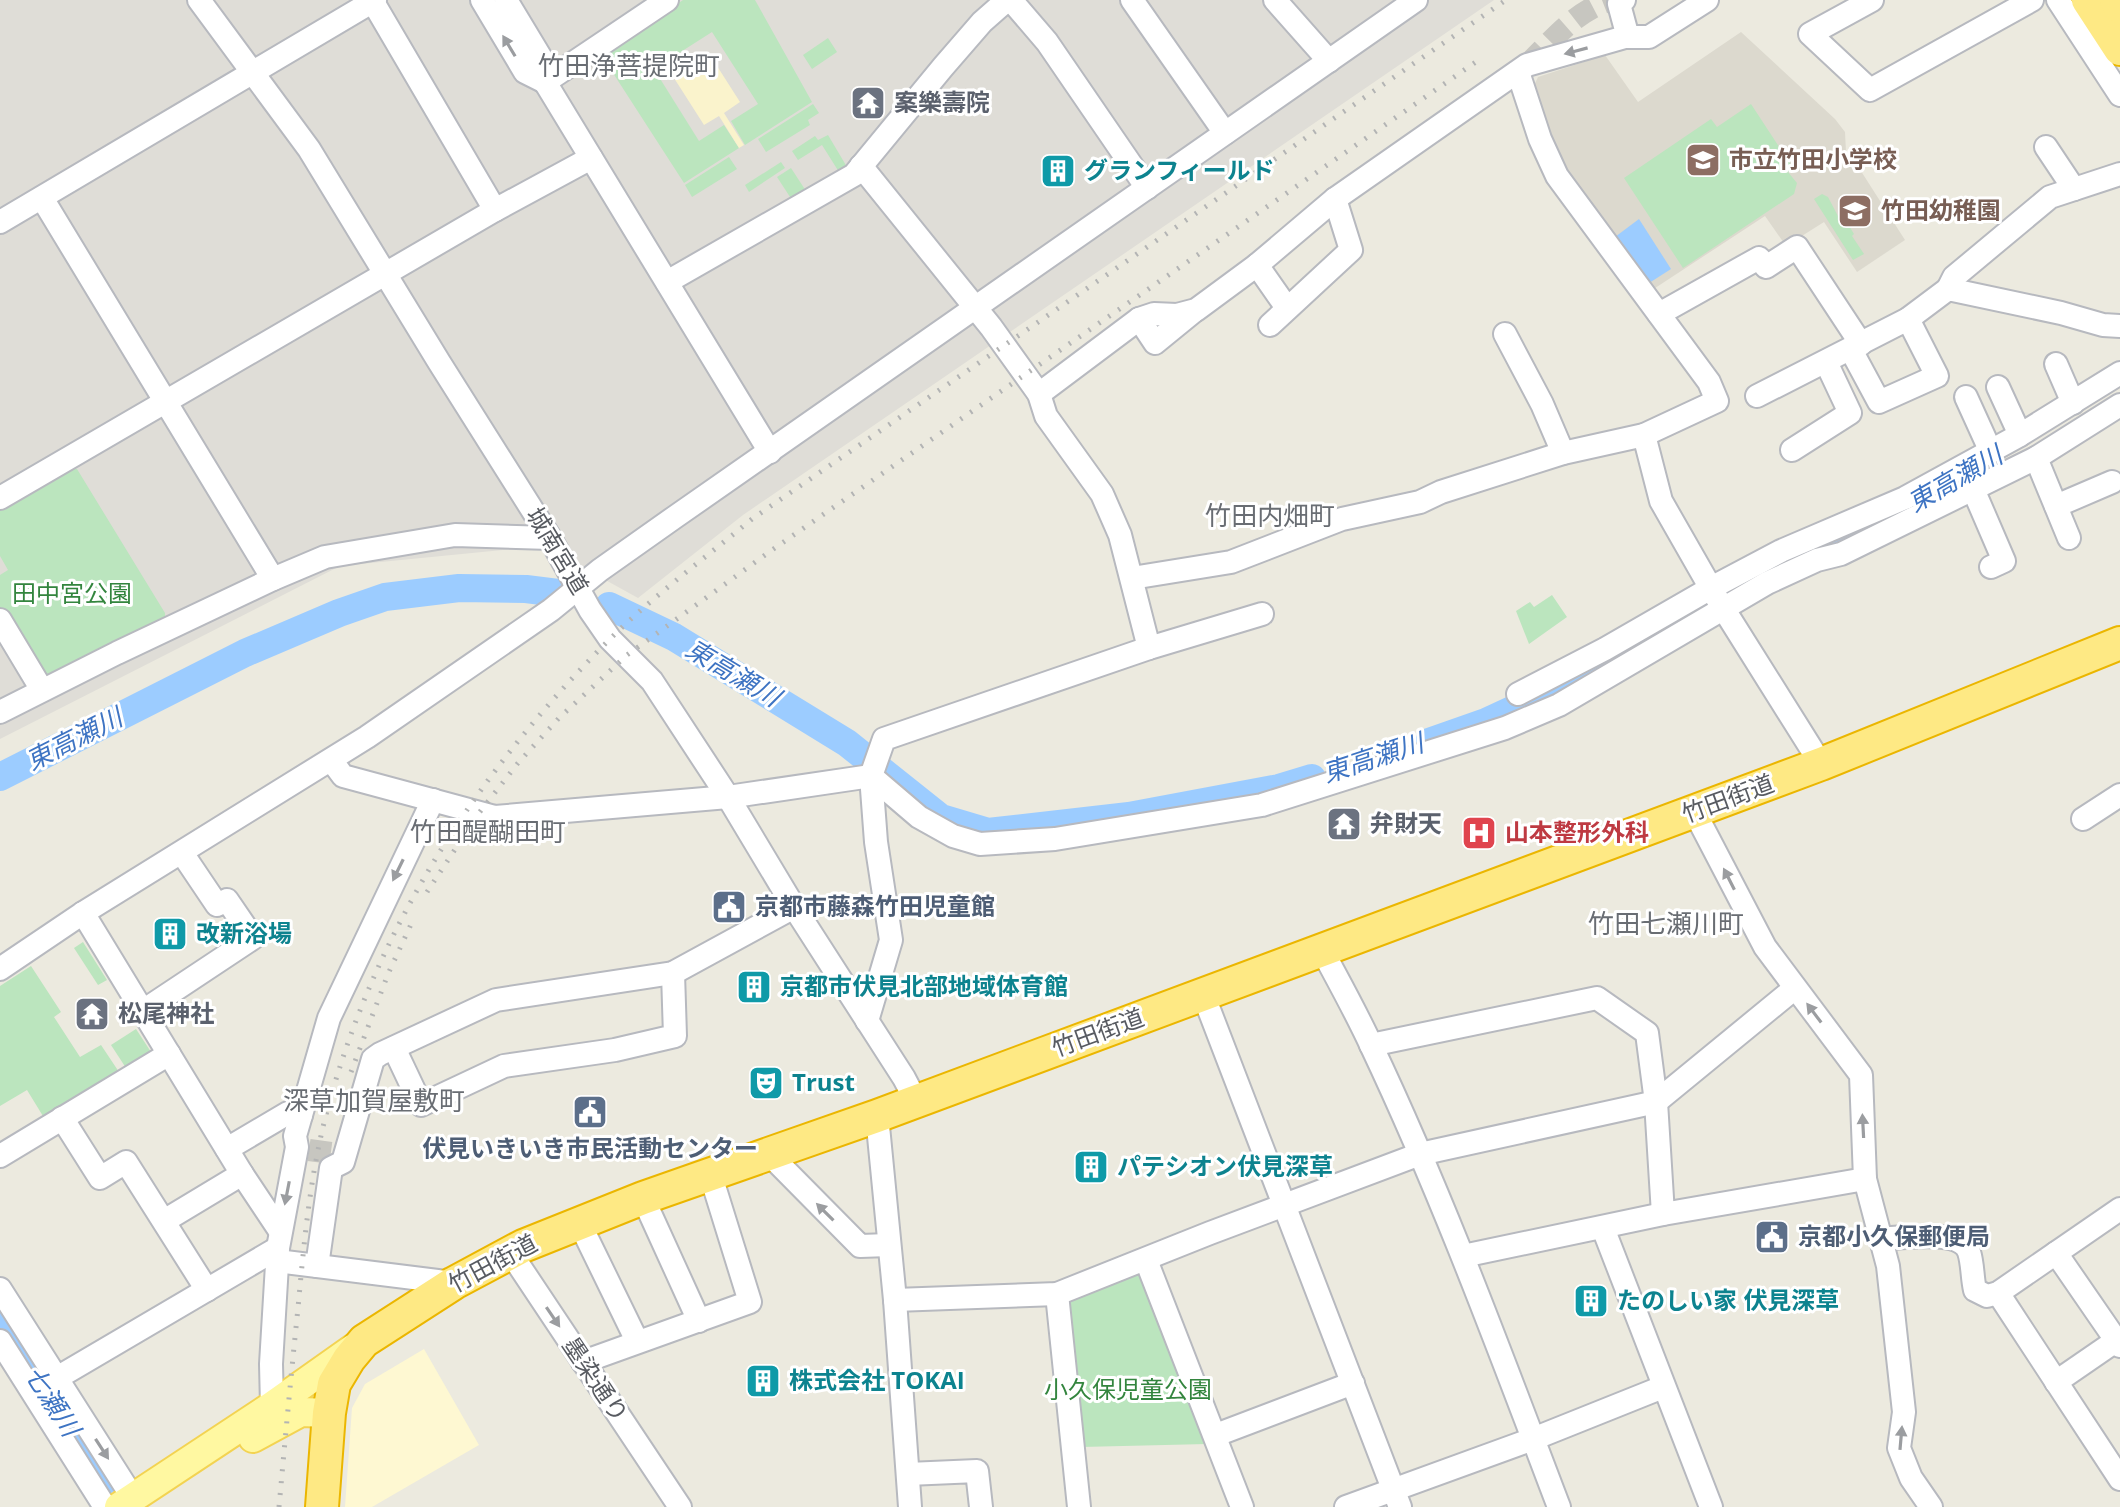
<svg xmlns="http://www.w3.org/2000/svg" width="2120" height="1507" viewBox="0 0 2120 1507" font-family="'Open Sans','Noto Sans JP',sans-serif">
<rect width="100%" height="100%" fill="#eceadf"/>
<polygon fill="#fef8d2" points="424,1349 479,1445 372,1507 345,1507 352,1408 365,1384"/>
<polygon fill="#dfddd7" points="0,0 1494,0 743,515 638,598 544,546 340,566 0,739"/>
<polygon fill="#dcd9ce" points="1741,32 1835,119 1845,132 1846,152 1854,170 1859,168 1905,240 1857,272 1824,222 1786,246 1765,216 1646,294 1566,181 1530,94 1538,77 1605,55 1638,102"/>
<g fill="#bbe5be">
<polygon points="683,0 755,0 812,102 745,145 731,121 758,104 712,32 654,69 699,141 724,125 739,148 684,183 602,56"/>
<polygon points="828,38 837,52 812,69 803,55"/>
<polygon points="813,104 819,113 808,120 810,125 766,152 758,139"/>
<polygon points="1751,104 1793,168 1788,172 1797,183 1794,194 1683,268 1624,178 1711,119 1717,127"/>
<polygon points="828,135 847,167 839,172 822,145 798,160 792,151 815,136 818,140"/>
<polygon points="729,157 737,169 692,197 685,185"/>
<polygon points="781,162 785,168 749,192 745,185"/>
<polygon points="791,168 806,191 792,200 777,177"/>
<polygon points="1822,194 1828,197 1839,218 1843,216 1854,234 1852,236 1864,254 1853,260 1814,199"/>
<polygon points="66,468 77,469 165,613 165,623 54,679 41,676 0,608 0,575 8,570 0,556 0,508"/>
<polygon points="1552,595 1567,617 1529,644 1516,611 1530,602 1534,607"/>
<polygon points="83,942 107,980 98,985 74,948"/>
<polygon points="31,966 61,1012 54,1017 80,1057 101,1045 119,1072 46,1121 27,1090 0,1106 0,986"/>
<polygon points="136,1029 151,1052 126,1068 111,1045"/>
<polygon points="1141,1269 1207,1444 1081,1447 1063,1308 1073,1294"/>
</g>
<polygon fill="#faf3cc" points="710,55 740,102 724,113 744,145 739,148 719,116 704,125 674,78"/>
<polygon fill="#9cccff" points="1639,219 1671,269 1646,285 1615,237"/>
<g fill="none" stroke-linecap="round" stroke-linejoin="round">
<g stroke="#9cccff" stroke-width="28">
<polyline points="1793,561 1863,531 1925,498"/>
<polyline points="609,606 674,637 847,743 941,818 988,832 1129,816 1279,788 1312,778"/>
<polyline points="1429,742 1486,722 1576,680 1742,586"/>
<polyline points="0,777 245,653 339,613 385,597 459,588 526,589 558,593"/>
<polyline points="0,1322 104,1481"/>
</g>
<g stroke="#c7c6c0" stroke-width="22" stroke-dasharray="22 11" stroke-linecap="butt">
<path d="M1527 65C1554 39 1576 10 1612 0"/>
<polyline points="309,1150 331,1153"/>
</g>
<g stroke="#b7b9bf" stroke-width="26">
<g id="minor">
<polyline points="199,0 309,149 439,362 550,538 590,610 610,639 652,681 728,797 794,907 904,1078 916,1101"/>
<polyline points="482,0 525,72 545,82"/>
<polyline points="506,0 544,63 545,82 770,452"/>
<polyline points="1011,0 1047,42 1147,188"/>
<polyline points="1132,0 1225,133"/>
<polyline points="1275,0 1329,61"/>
<polyline points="1624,0 1619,4 1626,30 1625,37"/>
<polyline points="1872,0 1810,34 1870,90 2032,0"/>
<polyline points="2058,0 2120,95"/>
<polyline points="373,2 495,210"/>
<polyline points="545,82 667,0"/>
<polyline points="2046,147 2074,189"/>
<polyline points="861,166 991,327 1039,394 1046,416 1102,494 1120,535 1149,648"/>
<polyline points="42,198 273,579"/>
<polyline points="0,222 375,0"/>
<polyline points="1257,265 1287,308"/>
<polyline points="667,282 854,175 943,67 982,22 1007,0"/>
<polyline points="1948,289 1954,277 2050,197 2120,174"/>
<polyline points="1659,314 1759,258 1766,267 1797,247 1861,344"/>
<polyline points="1139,319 1155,343 1193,312"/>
<polyline points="1270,325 1351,250 1335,199"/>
<polyline points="1505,334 1542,404 1563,453"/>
<polyline points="1851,350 1879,402 1937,376 1908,319"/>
<polyline points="2056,364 2073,403"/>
<polyline points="1998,387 2020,435"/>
<polyline points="1039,394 1139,319 1154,314 1177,315 1196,310 1257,265 1335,199 1527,65 1625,37 1649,37 1707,0"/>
<polyline points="1757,396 1908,319 1948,289 2061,313 2103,325 2120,326"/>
<polyline points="1966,397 1991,452"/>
<polyline points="1644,435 1661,501 1713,592 1821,764"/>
<polyline points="1792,450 1850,413 1826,362"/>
<polyline points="2036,458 2069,538"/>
<polyline points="1973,489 2004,561 1991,567"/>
<polyline points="0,498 495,210 591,158"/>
<polyline points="2056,506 2112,482"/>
<polyline points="1132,578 1231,562 1342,519 1420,502 1441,492 1563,453 1644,435 1717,401 1709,382 1557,176 1540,139 1518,72"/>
<polyline points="0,620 42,690"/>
<polyline points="1518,694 1605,649 1711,588 1781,551 1905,498 2020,435 2120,373"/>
<polyline points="0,712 117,653 273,579 325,557 455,535 550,538"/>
<polyline points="331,760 343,776 495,817 728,797 871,776 919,817 953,836 980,844 1055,839 1262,805 1505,728 1559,705 1767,583 1817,560 1841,554 2036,458 2120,405"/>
<polyline points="1694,811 1765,947 1861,1075 1865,1179 1888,1266 1904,1412 1899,1448 1911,1478 1931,1507"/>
<polyline points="2083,819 2120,795"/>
<polyline points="83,913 242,1174 280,1231"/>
<path d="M1322 950C1339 982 1357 1014 1372 1047 1443 1197 1500 1352 1559 1507"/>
<polyline points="0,969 83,913 367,737 551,610 600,570 675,517 1416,0"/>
<polyline points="1203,994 1400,1507"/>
<polyline points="143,1011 253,938 227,900 217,905 182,853"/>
<polyline points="867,1021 891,940 876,842 871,776 884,739 1149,648 1262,614"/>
<polyline points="1371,1045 1597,998 1647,1033 1656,1102 1663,1214"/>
<polyline points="394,1048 421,1105 504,1066 615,1050 675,1036 673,973"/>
<polyline points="877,1116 895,1300 910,1507"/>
<polyline points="62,1118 100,1178 126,1162 207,1290"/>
<polyline points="227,1149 288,1113 301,1115"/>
<polyline points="768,1153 860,1246 889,1245"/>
<polyline points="0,1156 169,1054"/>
<polyline points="643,1198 699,1321"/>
<polyline points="164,1221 242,1174"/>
<polyline points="579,1222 637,1341"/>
<polyline points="1603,1228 1711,1507"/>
<path d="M1880 1239C1900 1238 1961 1228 1969 1252 1973 1264 1972 1278 1975 1290L1987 1296 1998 1293 2120 1209"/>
<polyline points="510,1252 680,1507"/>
<polyline points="2056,1253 2120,1346"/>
<polyline points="1463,1256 1663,1214 1865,1179"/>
<polyline points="1146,1260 1242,1507"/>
<polyline points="277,1261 454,1283"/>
<polyline points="317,1266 331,1168 343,1162 373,1059 380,1054 496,1000 673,973 794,907"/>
<polyline points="0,1289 133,1498"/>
<polyline points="1998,1293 2120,1479"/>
<polyline points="1057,1294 1079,1507"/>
<polyline points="895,1300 1057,1294 1210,1233 1420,1154 1656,1102 1795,988"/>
<polyline points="0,1341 105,1507"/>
<polyline points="583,1362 750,1302 710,1173"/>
<polyline points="2056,1382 2120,1338"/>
<polyline points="33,1392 278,1248"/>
<polyline points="272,1406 271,1364 278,1248 297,1147 295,1136 329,1018 433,800"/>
<polyline points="1216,1435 1353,1383"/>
<polyline points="908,1474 977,1471 981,1507"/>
<polyline points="1346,1507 1533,1439 1663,1387"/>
</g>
</g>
<g stroke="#f3d352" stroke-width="32">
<g id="major">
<polyline points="253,1438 301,1412 329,1413"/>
<polyline points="119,1507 272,1406 354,1348"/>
</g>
</g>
<g stroke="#ebb600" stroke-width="36">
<g id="highway">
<polyline points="2088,0 2120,49"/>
<polyline points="2116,0 2120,7"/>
<polyline points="322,1507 329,1413 334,1384 349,1359 364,1341 454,1283 523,1246 643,1198 877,1116 1821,764 2120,643"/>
</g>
</g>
<use href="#minor" stroke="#fff" stroke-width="22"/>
<use href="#major" stroke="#fff8a1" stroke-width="28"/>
<use href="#highway" stroke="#fee984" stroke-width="32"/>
<g stroke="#b3b4b4" stroke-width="5" stroke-dasharray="2 10" stroke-linecap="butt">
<polyline points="427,892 479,813 518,763 559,718 627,655 772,550 1483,57"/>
<polyline points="351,1072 388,974 413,920"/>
<path d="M279 1507C285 1441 291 1375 298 1308 304 1243 310 1175 327 1111 375 930 477 772 609 640 653 596 704 559 752 519L1506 0"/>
</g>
</g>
<defs><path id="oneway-solid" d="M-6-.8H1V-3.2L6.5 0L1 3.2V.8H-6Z" transform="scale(2)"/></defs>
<g fill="#9b9da0">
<use href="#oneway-solid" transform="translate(509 46) rotate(-121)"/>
<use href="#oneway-solid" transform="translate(1576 51) rotate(165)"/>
<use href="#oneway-solid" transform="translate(398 870) rotate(116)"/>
<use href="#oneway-solid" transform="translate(1729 879) rotate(-117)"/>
<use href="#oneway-solid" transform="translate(1814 1013) rotate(-127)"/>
<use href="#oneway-solid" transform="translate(1863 1126) rotate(-93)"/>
<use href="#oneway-solid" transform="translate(287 1193) rotate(101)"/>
<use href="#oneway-solid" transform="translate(825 1212) rotate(-135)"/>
<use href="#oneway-solid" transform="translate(553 1317) rotate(56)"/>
<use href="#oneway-solid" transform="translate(1901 1438) rotate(-85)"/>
<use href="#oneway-solid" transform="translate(102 1449) rotate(57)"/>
</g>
<defs>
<g id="temple-square" transform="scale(1.8)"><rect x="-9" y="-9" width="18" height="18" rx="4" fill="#6b7280" stroke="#fff"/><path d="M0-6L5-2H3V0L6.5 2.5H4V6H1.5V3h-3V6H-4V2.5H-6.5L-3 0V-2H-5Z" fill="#fff"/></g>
<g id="school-square" transform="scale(1.8)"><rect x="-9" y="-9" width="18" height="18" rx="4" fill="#8d6e63" stroke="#fff"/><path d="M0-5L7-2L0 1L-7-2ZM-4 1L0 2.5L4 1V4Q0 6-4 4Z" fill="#fff"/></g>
<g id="building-square" transform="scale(1.8)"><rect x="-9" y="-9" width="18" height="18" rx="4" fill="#0f9aa8" stroke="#fff"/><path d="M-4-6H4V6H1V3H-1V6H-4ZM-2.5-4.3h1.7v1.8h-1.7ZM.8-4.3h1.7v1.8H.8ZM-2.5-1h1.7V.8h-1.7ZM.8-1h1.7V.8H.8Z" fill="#fff"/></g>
<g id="hospital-square" transform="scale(1.8)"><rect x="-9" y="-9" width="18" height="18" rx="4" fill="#e0444e" stroke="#fff"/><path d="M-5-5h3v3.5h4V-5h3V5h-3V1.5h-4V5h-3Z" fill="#fff"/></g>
<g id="civic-square" transform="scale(1.8)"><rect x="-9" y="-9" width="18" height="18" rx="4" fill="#5c6f8a" stroke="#fff"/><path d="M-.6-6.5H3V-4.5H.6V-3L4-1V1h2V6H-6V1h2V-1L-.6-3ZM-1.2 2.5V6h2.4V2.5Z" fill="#fff"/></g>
<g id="theatre-square" transform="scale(1.8)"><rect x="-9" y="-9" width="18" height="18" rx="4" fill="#0f9aa8" stroke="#fff"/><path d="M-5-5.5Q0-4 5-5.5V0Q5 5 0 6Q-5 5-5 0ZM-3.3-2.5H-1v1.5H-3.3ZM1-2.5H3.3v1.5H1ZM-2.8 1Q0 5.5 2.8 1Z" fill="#fff"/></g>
</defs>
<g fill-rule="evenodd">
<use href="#temple-square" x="868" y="103"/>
<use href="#school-square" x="1703" y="160"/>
<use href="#building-square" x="1058" y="171"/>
<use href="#school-square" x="1855" y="211"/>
<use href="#temple-square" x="1344" y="824"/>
<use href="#hospital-square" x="1479" y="833"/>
<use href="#civic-square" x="729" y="907"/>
<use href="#building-square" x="170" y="934"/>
<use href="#building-square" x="754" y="987"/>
<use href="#temple-square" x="92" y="1014"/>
<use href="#theatre-square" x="766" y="1083"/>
<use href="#civic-square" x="590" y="1112"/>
<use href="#building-square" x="1091" y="1167"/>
<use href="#civic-square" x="1772" y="1237"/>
<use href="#building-square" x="1591" y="1301"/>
<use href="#building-square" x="763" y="1381"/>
</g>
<g text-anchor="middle" stroke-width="6" stroke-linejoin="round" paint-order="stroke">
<g font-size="24" font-weight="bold" fill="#5b616d" stroke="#fff" text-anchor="start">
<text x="894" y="111">案樂壽院</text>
<text x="1370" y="832">弁財天</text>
<text x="118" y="1022">松尾神社</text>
</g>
<g font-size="24" font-weight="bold" fill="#785e54" stroke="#fff" text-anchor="start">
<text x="1729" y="168">市立竹田小学校</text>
<text x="1881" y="219">竹田幼稚園</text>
</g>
<g font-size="24" font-weight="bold" fill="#0d838f" stroke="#fff" text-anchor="start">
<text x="1084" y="179">グランフィールド</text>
<text x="196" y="942">改新浴場</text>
<text x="780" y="995">京都市伏見北部地域体育館</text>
<text x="792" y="1091">Trust</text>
<text x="1117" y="1175">パテシオン伏見深草</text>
<text x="1617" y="1309">たのしい家 伏見深草</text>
<text x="789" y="1389">株式会社 TOKAI</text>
</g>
<g font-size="24" fill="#585b61" stroke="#fff">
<text transform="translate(557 551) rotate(59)" y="8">城南宮道</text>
<text transform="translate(1728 799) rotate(-20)" y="8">竹田街道</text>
<text transform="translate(1098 1033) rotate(-20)" y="8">竹田街道</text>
<text transform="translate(493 1264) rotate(-28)" y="8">竹田街道</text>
<text transform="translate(595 1380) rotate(56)" y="8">墨染通り</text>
</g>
<g font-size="24" fill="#33853e" stroke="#fff">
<text x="72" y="602">田中宮公園</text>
<text x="1128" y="1398">小久保児童公園</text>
</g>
<g font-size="24" font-weight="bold" fill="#be3a42" stroke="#fff" text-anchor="start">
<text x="1505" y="841">山本整形外科</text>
</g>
<g font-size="24" font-weight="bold" fill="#4e5e75" stroke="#fff" text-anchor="start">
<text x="755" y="915">京都市藤森竹田児童館</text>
<text x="590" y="1157" text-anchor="middle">伏見いきいき市民活動センター</text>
<text x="1798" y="1245">京都小久保郵便局</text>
</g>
<g font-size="26" fill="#696d73" stroke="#fff">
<text x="629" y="75">竹田浄菩提院町</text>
<text x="1270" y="525">竹田内畑町</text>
<text x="488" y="841">竹田醍醐田町</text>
<text x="1666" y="933">竹田七瀬川町</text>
<text x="374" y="1110">深草加賀屋敷町</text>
</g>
<g font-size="26" font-style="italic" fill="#3e74c3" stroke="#fff">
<text transform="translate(1955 479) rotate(-30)" y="9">東高瀬川</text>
<text transform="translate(733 673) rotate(31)" y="9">東高瀬川</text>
<text transform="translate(74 739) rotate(-27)" y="9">東高瀬川</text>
<text transform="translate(1373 758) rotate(-18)" y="9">東高瀬川</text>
<text transform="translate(52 1401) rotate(57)" y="9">七瀬川</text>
</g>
</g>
</svg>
